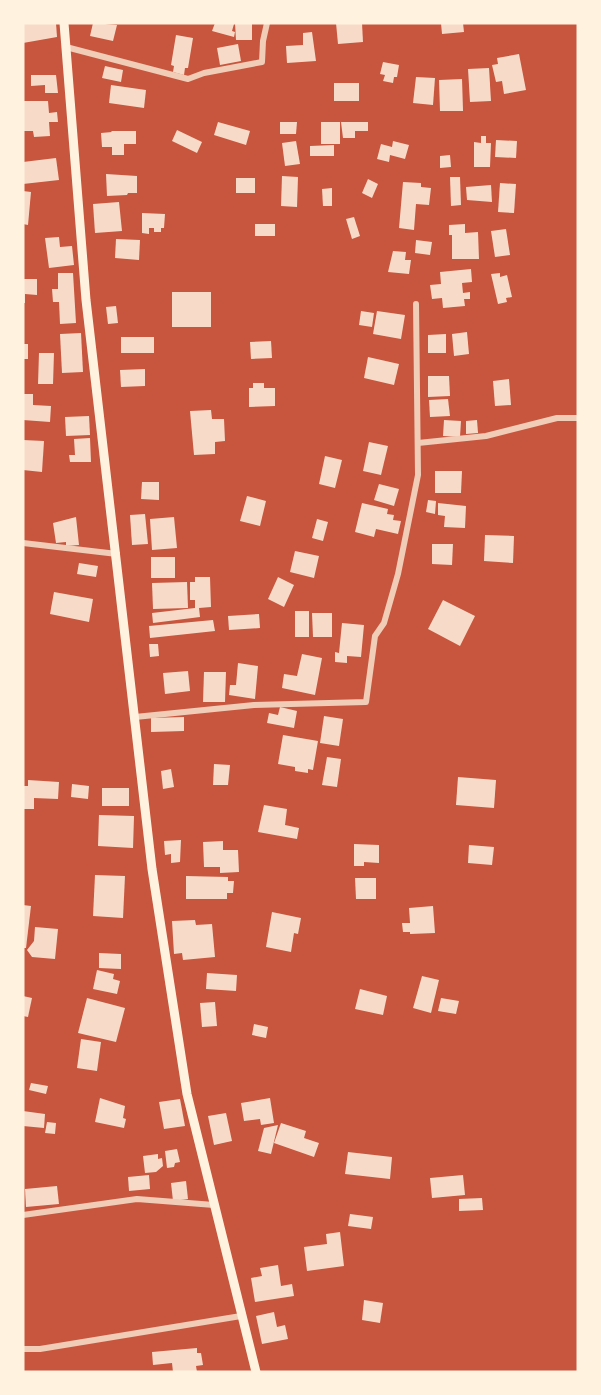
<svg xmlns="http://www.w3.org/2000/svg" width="601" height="1395" viewBox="0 0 601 1395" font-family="'Archivo Narrow',sans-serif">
<rect width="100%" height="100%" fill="#c8553d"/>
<g fill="#f7dbc8">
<polygon points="23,23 56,23 57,37 23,43"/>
<polygon points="93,23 117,25 113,41 90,36"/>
<polygon points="215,23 234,24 232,31 235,32 234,37 212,31"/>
<polygon points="235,23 252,23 252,40 236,40"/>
<polygon points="336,23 362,23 363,42 338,44"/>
<polygon points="441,23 463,23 464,32 442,34"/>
<polygon points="312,32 316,61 287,63 286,46 303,45 303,33"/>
<polygon points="176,35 193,38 188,68 185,68 184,75 173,72 174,66 171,65"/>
<polygon points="238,44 241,61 220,65 217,48"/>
<polygon points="519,54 526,90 504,94 502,81 496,82 492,65 498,64 497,58"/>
<polygon points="383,62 399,65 397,77 394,77 393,83 383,81 385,75 380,74"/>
<polygon points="105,66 123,70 121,82 102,78"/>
<polygon points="489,68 491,101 470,102 468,69"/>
<polygon points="31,75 56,75 58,93 45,93 45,85 31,86"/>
<polygon points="416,77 435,78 433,105 413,103"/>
<polygon points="462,79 463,111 440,111 439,80"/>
<rect x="334" y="83" width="25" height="18"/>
<polygon points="111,85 146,90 144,108 109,103"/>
<polygon points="23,101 48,101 49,113 57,112 58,122 49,122 50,136 34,137 33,131 23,131"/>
<polygon points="218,122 250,131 246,145 214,135"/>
<polygon points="280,122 297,122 296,134 280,134"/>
<rect x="321" y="122" width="19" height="22"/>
<polygon points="341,122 368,122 368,131 355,131 355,138 343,138"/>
<polygon points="177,130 202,142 197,153 172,141"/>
<polygon points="111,131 136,131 136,144 124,144 124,155 112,155 112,147 102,147 101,133 112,132"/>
<polygon points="481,136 486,136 486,143 491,143 490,167 474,167 474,142 481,143"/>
<polygon points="496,140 517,141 516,158 495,157"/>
<polygon points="296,141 300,164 285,166 282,143"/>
<polygon points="393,141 409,145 405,159 390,155 389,162 377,159 381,144 392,147"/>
<polygon points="334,145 334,156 310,156 310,146"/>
<polygon points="450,155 451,167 440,168 440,156"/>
<polygon points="56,158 59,180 23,184 23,162"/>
<polygon points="106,174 137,176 137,193 128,193 127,195 107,196"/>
<polygon points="282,176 298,177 297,207 281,206"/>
<polygon points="450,177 460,177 461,205 451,206"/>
<rect x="236" y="178" width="19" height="15"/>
<polygon points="368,179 378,184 372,198 362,193"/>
<polygon points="403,182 421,183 421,187 431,188 429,205 416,204 414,230 399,228"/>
<polygon points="500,183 516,184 514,213 498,212"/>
<polygon points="491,185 492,202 467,200 466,187"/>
<polygon points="332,188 332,206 323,206 322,189"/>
<polygon points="23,191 31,192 28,225 23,224"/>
<polygon points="119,202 122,231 95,233 93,204"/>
<polygon points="142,213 165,214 164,228 161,228 161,232 154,232 154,228 149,228 149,234 142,233"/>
<polygon points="354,217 360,236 352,239 346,219"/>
<rect x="255" y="224" width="20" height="12"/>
<polygon points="465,224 465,233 478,232 479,259 452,259 452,235 449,235 449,225"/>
<polygon points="506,229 510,255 495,257 491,231"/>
<polygon points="59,237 60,247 72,246 74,265 49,268 45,238"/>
<polygon points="116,239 140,240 139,260 115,258"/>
<polygon points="416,240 432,242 430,255 415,253"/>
<polygon points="393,251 406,252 405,260 411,260 409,274 388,272"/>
<polygon points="471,269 472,282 462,283 463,293 470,292 470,299 464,299 465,306 443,308 442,298 432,299 430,285 441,284 440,272"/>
<polygon points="58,273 73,273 76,323 60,324 59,302 53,302 52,289 58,289"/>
<polygon points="500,273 500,277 507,275 512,297 506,298 507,302 498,304 491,274"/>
<polygon points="23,279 37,279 37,295 25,294 25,303 23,303"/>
<rect x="172" y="292" width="39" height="35"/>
<polygon points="116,306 118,323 108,324 106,307"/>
<polygon points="361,311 374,313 372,327 359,325"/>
<polygon points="377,311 405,315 401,339 373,334"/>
<polygon points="467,332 469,354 454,356 452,334"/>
<polygon points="81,333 83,372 62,373 60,334"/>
<polygon points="446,334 446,353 428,353 428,335"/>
<rect x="121" y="337" width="33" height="16"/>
<polygon points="271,341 272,358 251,359 250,342"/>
<rect x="23" y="344" width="5" height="15"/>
<polygon points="39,353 54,353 53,384 38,384"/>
<polygon points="368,357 399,364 394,385 364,378"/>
<polygon points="145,369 145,386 121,387 120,370"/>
<polygon points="428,376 449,376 450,396 428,397"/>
<polygon points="509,379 511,405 495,406 493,381"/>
<polygon points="253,383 264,383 264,388 275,388 275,406 249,407 249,388 253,388"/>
<polygon points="23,394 33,394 33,405 51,406 50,422 23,420"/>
<polygon points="448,399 450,416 430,417 429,400"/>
<polygon points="211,410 212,419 224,419 225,441 215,442 215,454 194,455 190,411"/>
<polygon points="89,416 90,435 66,436 65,417"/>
<polygon points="444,420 461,421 460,437 443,436"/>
<polygon points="477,420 478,433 466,434 466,421"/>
<polygon points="90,438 91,462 70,462 69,455 75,455 74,439"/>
<polygon points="23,440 44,441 42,472 23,470"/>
<polygon points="369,442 388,446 381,475 363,471"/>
<polygon points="325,456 342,460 335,488 319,484"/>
<polygon points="435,471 462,471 461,493 435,493"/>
<polygon points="142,482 159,482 159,500 141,499"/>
<polygon points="379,484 399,489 394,506 374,500"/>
<polygon points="247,496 266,501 260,526 240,521"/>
<polygon points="428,500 436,501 435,514 426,512"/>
<polygon points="362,503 388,509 387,514 394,515 393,520 401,521 398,534 376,529 374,537 355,532"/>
<polygon points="438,503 466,506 465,528 444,527 445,516 438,515"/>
<polygon points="145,514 148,544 132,545 130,515"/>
<polygon points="76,517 79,545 66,546 66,542 56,543 53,523"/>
<polygon points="174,517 177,548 152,550 150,519"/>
<polygon points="317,519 328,522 323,541 312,538"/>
<polygon points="485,535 514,536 513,563 484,561"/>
<polygon points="432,544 453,544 452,565 432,564"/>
<polygon points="295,551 319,556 314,578 290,572"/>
<rect x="151" y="557" width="24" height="21"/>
<polygon points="79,563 98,566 96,577 77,574"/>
<polygon points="195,577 210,577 211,607 199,608 200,617 153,623 152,613 195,608 195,600 190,600 190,582 195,582"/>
<polygon points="278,577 294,585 284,607 268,599"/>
<polygon points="187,582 188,608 153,609 152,583"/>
<polygon points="54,592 93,599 89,622 50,614"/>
<polygon points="443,600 475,616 460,646 428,629"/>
<rect x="295" y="611" width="14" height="26"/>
<polygon points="312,613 332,613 332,637 313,637"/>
<polygon points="259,614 260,628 229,630 228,616"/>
<polygon points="213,620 215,631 150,638 149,626"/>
<polygon points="342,623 364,625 361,657 347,656 347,663 335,662 335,652 339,653"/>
<polygon points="149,644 158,644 159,656 150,657"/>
<polygon points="302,654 322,658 315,695 282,688 284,674 297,676"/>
<polygon points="238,663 258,666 255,699 229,695 230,685 236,685"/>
<polygon points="188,671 190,691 165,694 163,673"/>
<polygon points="204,672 226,672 225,702 203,702"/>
<polygon points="280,707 297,711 294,728 267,723 269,713 278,715"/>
<polygon points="324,716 343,719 339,746 320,743"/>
<polygon points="184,717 184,731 151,732 151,718"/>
<polygon points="283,735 318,741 313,770 308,769 308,773 295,771 295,767 278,764"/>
<polygon points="327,757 341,759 337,787 322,785"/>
<polygon points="214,764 230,765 228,785 213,785"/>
<polygon points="171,769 174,787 163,789 161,771"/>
<polygon points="458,777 496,780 494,808 456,805"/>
<polygon points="28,780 59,782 58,799 34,798 34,809 23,809 23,786 28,786"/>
<polygon points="72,784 89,786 88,799 71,797"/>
<rect x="102" y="788" width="27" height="18"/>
<polygon points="264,805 287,809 285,825 299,828 297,839 258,832"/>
<polygon points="99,815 134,816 133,848 98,846"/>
<polygon points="181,840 180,862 171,863 171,854 165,855 164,841"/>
<polygon points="223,841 223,850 238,850 239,872 220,873 220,867 204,867 203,842"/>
<polygon points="354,844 379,845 379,863 364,862 364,866 354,866"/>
<polygon points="469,845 494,847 492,865 468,863"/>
<polygon points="95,875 125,876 123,918 93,916"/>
<polygon points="186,876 228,877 228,881 234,881 233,893 227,893 227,899 186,899"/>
<polygon points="355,878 376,878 376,899 356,899"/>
<polygon points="23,905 31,906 26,948 23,948"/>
<polygon points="433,906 435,933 410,934 410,932 403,932 402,923 410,923 409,908"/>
<polygon points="272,912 301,918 298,934 294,933 291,952 266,947"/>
<polygon points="195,920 196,925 212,924 215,957 183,960 182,953 174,954 172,921"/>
<polygon points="35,927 58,929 55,959 32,957 27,950 34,941"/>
<polygon points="99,953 121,954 121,969 99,968"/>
<polygon points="97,970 114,974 113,979 120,981 117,994 93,989"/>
<polygon points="207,973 237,975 236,991 206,989"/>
<polygon points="422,976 439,980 431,1013 413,1008"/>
<polygon points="360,989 387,996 383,1015 355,1009"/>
<polygon points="23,996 32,998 28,1017 23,1016"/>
<polygon points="87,998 125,1008 116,1042 78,1033"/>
<polygon points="441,998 459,1001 456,1014 438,1011"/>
<polygon points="215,1002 217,1026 202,1027 200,1003"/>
<polygon points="254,1024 268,1027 266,1038 252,1035"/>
<polygon points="81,1039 101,1042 97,1071 77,1068"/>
<polygon points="31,1083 48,1086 46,1094 29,1090"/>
<polygon points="100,1098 125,1106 123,1118 126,1119 124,1128 95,1122"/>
<polygon points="270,1098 274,1123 261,1125 260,1119 244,1121 241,1103"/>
<polygon points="180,1099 185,1126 164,1129 159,1102"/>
<polygon points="23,1111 45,1114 44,1128 23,1126"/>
<polygon points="226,1113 232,1141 214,1145 208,1116"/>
<polygon points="47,1122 56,1123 55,1134 45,1133"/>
<polygon points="281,1123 306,1131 304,1138 319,1143 314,1157 274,1143"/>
<polygon points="278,1125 271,1154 258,1151 264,1128"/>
<polygon points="177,1149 180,1162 175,1163 174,1167 167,1168 165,1151"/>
<polygon points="348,1152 392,1157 390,1179 345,1174"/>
<polygon points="158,1154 158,1159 162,1158 163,1166 156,1172 145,1173 143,1156"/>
<polygon points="149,1175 150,1189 129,1191 128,1177"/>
<polygon points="463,1175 465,1195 432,1198 430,1178"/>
<polygon points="186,1181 188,1199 173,1201 171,1183"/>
<polygon points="57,1186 59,1204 26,1207 25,1189"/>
<polygon points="482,1198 483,1210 459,1211 459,1199"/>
<polygon points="350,1214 373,1217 371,1229 348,1226"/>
<polygon points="340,1232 344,1266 307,1271 304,1247 327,1244 326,1234"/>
<polygon points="278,1265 281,1286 292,1284 294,1296 255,1302 251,1278 262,1276 260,1268"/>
<polygon points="364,1300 383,1303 380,1323 362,1320"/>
<polygon points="274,1312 277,1327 285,1325 288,1339 262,1344 256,1316"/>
<polygon points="197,1348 197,1353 201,1353 203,1365 196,1366 197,1372 173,1372 172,1363 153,1365 152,1352"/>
</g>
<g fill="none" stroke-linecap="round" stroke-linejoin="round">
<g stroke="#f1ccb7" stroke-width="6">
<polyline points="66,47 188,79 204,73 262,62 263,41 267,23"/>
<polyline points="418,443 486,436 557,418 578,418"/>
<polyline points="23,543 117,554"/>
<polyline points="135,717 254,705 366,702 375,636 384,623 398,574 418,475 416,304"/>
<polyline points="23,1215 137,1199 214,1205"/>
<polyline points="23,1349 40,1349 241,1316"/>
</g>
<polyline stroke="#fff3e0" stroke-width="9" points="64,23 86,300 152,869 187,1094 256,1372"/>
</g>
<rect width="601" height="1395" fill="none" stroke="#fff3e0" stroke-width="49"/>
</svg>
